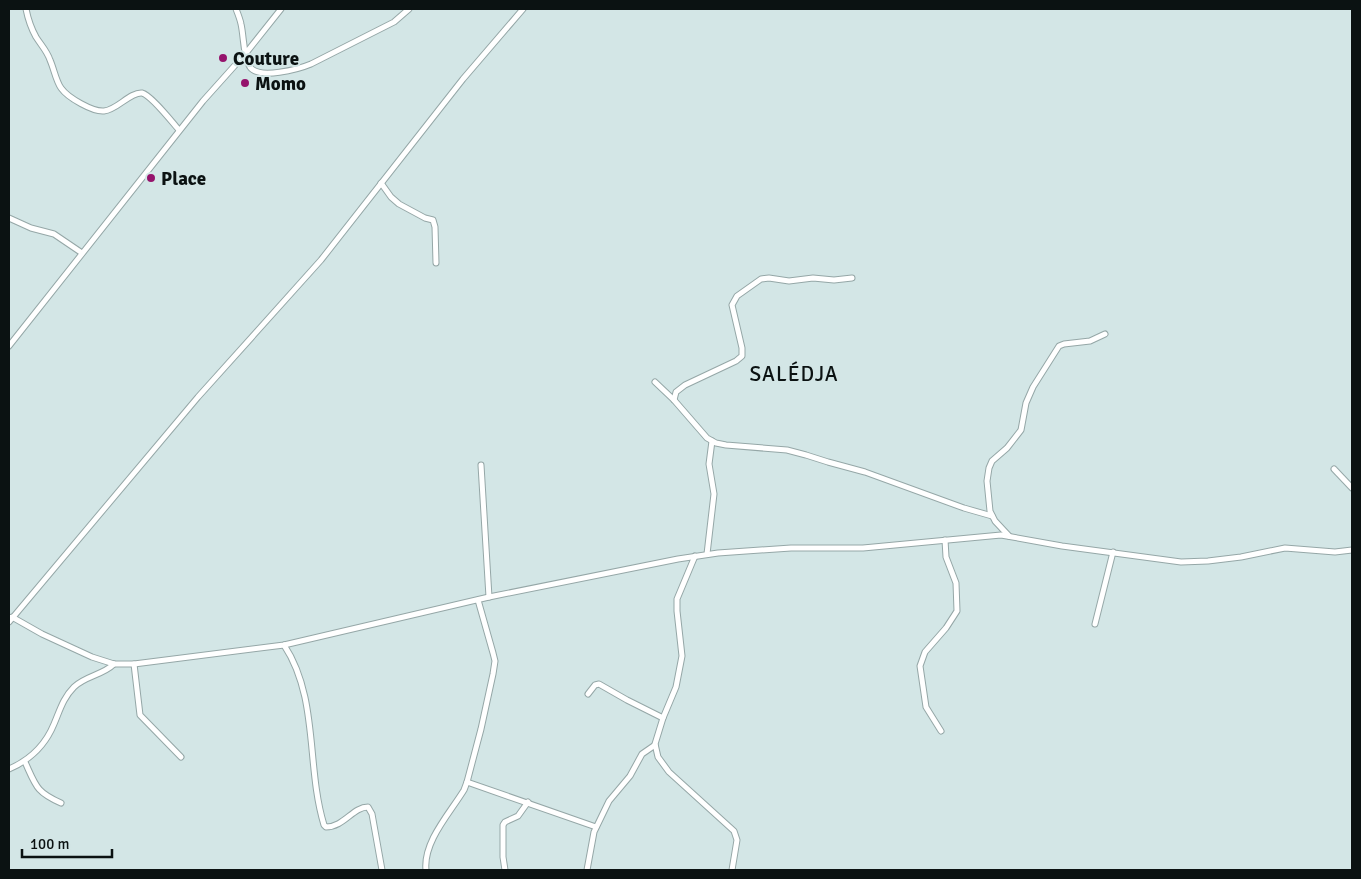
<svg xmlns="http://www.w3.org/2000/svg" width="1361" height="879" viewBox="0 0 1361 879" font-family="Signika,sans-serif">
<rect width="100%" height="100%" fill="#d3e6e6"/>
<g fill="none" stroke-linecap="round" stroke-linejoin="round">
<g stroke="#95a7a7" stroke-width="7">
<g id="street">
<path d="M26 9C28 19 31 28 36 37 41 45 47 51 50 60 54 69 56 81 61 88 68 98 93 112 104 111 117 110 130 92 142 93 151 95 172 122 179 130"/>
<path d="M236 9C238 14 240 19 241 24 244 37 243 56 250 67 259 80 299 69 311 64L394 22 409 9"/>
<polyline points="381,183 391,197 399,204 425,218 433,220 435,227 436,263"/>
<polyline points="9,218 31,228 54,234 82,253"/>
<polyline points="9,346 203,101 246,53 281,9"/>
<polyline points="655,382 674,400 707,438 716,443 726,445 787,450 806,455 828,462 865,472 964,508 992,516"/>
<polyline points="674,400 676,392 685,385 736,361 742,356 742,348 732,305 737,296 761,279 769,278 789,281 813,278 834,280 852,278"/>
<polyline points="481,465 489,597"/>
<polyline points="1334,469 1352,488"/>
<polyline points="1009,536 995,521 990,511 987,481 989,468 992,461 1007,448 1021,430 1026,403 1033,387 1059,346 1064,344 1090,341 1105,334"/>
<polyline points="707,554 714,494 709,464 712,441"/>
<polyline points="695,556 677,599 677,611 682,656 676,687 663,718 655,744 658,757 669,772 734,831 737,840 732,870"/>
<polyline points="9,618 12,617 42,634 92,657 114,664 134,664 284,645 489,597 678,559 718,553 791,548 863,548 1001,535 1062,546 1181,562 1208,561 1241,557 1285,548 1335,552 1352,550"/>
<polyline points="9,622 198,397 321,260 463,79 523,9"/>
<polyline points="1095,624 1113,552"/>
<path d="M284 645C319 698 306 766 324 825L326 827C344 827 353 807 368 807L372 814 382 870"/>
<polyline points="134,664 140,715 181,757"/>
<polyline points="588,694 595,685 599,684 627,700 663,718"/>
<polyline points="941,731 926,707 920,666 925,652 946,628 957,611 956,583 946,557 945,540"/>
<path d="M25 762C36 786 36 792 61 803"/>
<path d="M9 769C30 760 45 746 54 724 60 710 63 698 74 687 85 676 103 675 114 664"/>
<polyline points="467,782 596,827"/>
<path d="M426 870C423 842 450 813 464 790L467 782 481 729 493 674 495 661 493 653 478 600"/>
<polyline points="505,870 503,857 503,825 505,822 518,816 528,802"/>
<polyline points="587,870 594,832 609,801 630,776 642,754 655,745"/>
</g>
</g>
<use href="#street" stroke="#fff" stroke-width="5"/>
</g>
<g fill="#95136c" stroke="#d3e6e6" stroke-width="2">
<circle cx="223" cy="58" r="5"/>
<circle cx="245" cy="83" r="5"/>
<circle cx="151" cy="178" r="5"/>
</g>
<g text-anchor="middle" stroke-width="4" stroke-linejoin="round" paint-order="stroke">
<g font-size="19" font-weight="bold" fill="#0b1212" stroke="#d3e6e6" text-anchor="start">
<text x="233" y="65">Couture</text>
<text x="255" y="90">Momo</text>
<text x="161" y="185">Place</text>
</g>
<g font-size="21" letter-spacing="1" fill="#0b1212" stroke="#d3e6e6">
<text x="794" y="381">SALÉDJA</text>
</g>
</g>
<rect width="1361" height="879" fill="none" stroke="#0b1212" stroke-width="20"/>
<path d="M22 849v8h90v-8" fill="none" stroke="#0b1212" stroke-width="2.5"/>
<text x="30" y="849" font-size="15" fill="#0b1212" stroke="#d3e6e6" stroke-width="4" paint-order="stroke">100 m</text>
</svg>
